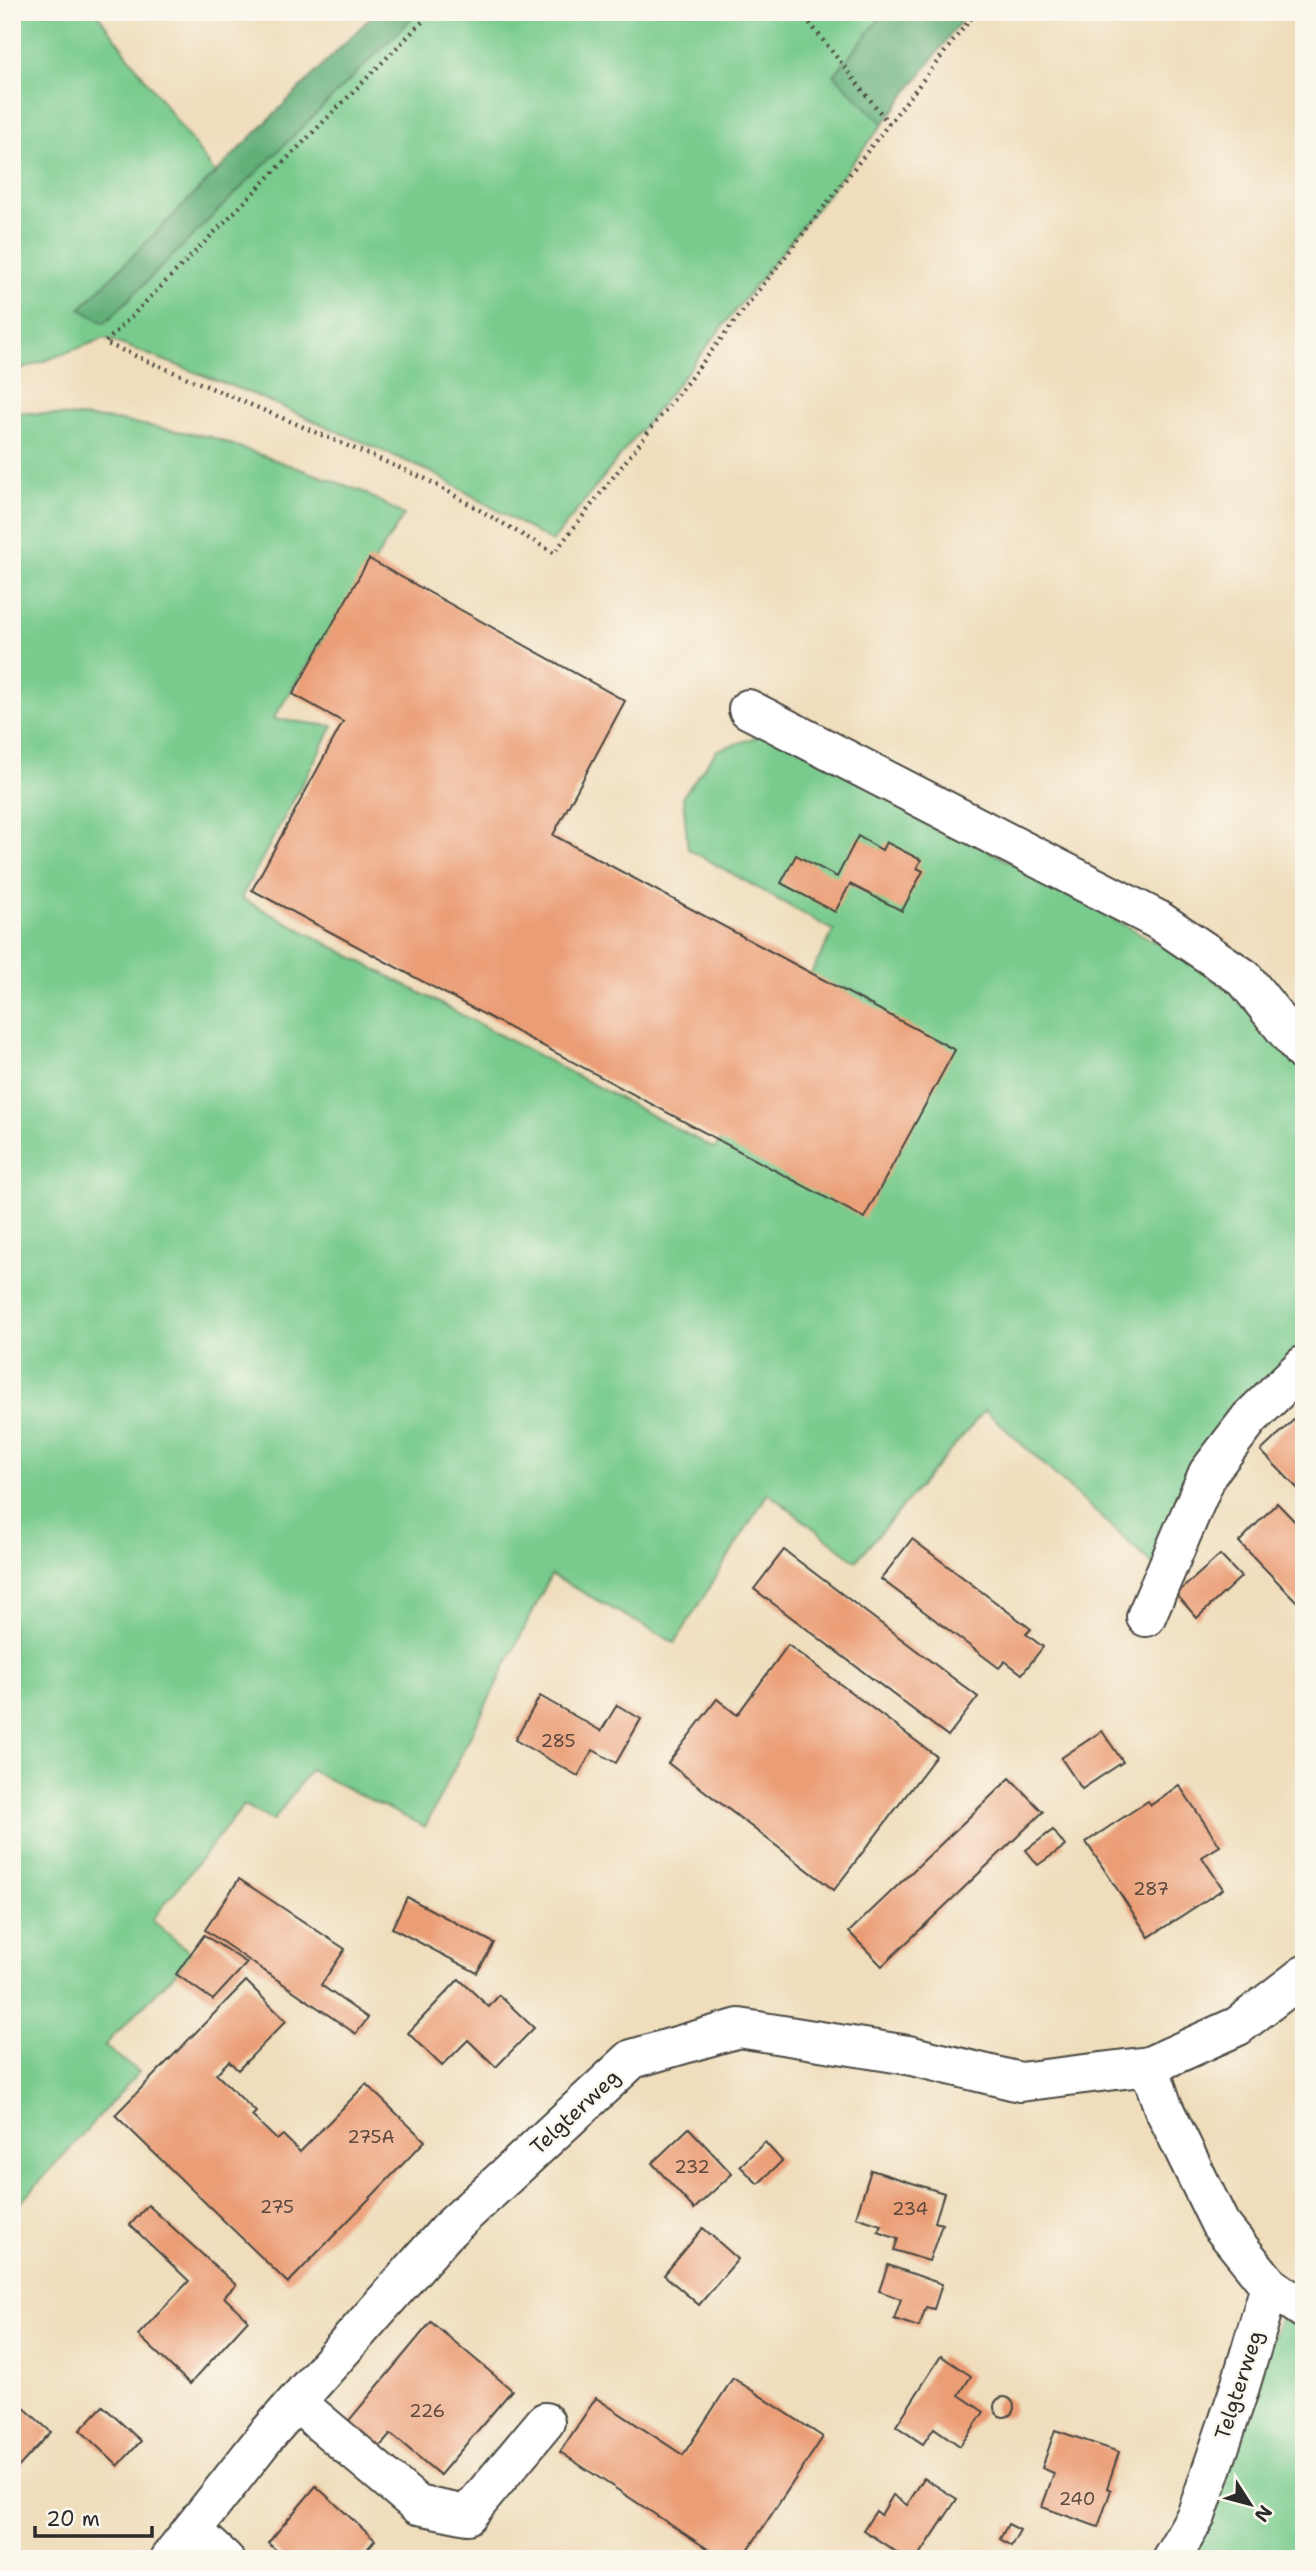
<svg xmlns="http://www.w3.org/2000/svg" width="1316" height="2571" viewBox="0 0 1316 2571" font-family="'Shantell Sans',sans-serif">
<rect width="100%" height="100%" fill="#fbf7ec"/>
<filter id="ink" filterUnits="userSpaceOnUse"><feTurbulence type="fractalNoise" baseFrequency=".0143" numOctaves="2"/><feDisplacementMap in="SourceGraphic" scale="14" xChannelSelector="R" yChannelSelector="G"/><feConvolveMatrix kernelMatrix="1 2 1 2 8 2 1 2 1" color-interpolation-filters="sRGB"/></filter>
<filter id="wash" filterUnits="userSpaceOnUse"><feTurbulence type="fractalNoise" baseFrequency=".00686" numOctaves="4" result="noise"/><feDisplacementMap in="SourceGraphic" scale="28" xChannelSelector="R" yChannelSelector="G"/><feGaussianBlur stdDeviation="1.57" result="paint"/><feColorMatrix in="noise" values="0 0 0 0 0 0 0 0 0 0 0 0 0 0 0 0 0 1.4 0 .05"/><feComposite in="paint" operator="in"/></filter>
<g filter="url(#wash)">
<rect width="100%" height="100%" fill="#efddbb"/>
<g fill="#78cb8d" stroke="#527b5c" stroke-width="2">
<polygon points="12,12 96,12 215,173 81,308 104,323 418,12 968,12 883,124 552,542 431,472 250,393 105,338 12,373"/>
<polygon points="19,412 115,420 211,437 361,491 404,515 273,719 333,726 241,898 715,1149 834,931 688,849 683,796 717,750 772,732 1185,958 1249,1005 1304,1071 1304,1345 1206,1449 1153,1565 985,1410 856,1561 768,1493 675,1643 551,1575 425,1827 310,1770 273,1821 244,1805 152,1920 193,1955 104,2046 139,2072 12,2212 12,422"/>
<polygon points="1281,2317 1304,2332 1304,2559 1189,2559"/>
</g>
<g fill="#62af78" stroke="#466d52" stroke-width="2">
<polygon points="376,12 418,12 105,323 80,309"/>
<polygon points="885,12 968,12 883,124 834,75"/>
</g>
<g id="blocks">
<g fill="#eb9e76">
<polygon points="369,559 625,701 553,835 955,1050 864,1218 252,890 343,722 293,694"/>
<polygon points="858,836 882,850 886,842 921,860 917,868 923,871 902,911 850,884 835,912 781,883 796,855 837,877"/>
<polygon points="1304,1410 1304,1495 1261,1451"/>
<polygon points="1277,1503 1304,1531 1304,1609 1239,1542"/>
<polygon points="912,1539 1031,1629 1026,1634 1043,1647 1022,1674 1005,1661 999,1668 881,1579"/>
<polygon points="784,1550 978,1697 948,1736 754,1589"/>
<polygon points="1220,1555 1241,1577 1197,1618 1176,1594"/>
<polygon points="788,1645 936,1756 834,1890 668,1763 717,1699 737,1715"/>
<polygon points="540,1696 601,1731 617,1705 641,1719 616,1763 593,1750 578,1776 515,1740"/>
<polygon points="1102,1731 1123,1762 1082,1789 1061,1758"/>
<polygon points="1010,1778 1043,1812 882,1966 849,1932"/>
<polygon points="1179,1785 1220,1846 1202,1857 1223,1889 1149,1937 1086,1842 1148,1801 1151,1805"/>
<polygon points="1053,1830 1065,1846 1038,1865 1026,1850"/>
<polygon points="239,1879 345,1949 321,1985 368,2018 356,2034 205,1930"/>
<polygon points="407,1897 494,1943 477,1973 392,1928"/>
<polygon points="204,1935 247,1963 213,2000 176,1974"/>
<polygon points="459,1979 489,2007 499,1995 534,2028 496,2067 468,2040 442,2066 408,2033"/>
<polygon points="246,1981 286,2021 238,2070 229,2061 216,2074 256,2112 252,2116 277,2140 283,2135 300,2152 366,2084 425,2141 288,2283 115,2115"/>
<polygon points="689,2128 732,2174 694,2209 652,2163"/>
<polygon points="765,2142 782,2161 758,2184 740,2166"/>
<polygon points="871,2170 944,2193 935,2222 942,2224 929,2261 894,2250 898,2239 878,2232 881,2225 856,2217"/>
<polygon points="148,2205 236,2285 224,2297 248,2320 190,2384 138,2335 189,2281 130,2225"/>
<polygon points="703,2228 738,2259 699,2305 664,2275"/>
<polygon points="888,2265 942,2284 934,2309 926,2307 919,2327 894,2319 901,2299 879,2291"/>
<polygon points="431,2322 512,2390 440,2475 391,2434 377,2450 346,2424"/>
<polygon points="941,2356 971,2376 959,2395 984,2412 960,2446 934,2428 923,2444 896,2426"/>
<polygon points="733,2378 823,2437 742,2559 723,2559 560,2452 596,2398 683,2455"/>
<polygon points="12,2397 51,2432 12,2474"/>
<circle cx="1004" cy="2407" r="10"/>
<polygon points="103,2406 141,2441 118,2466 80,2430"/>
<polygon points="1055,2430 1119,2452 1107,2488 1111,2490 1098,2527 1042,2507 1054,2473 1042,2468"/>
<polygon points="924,2478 957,2499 917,2559 907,2559 863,2530 876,2511 881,2515 893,2495 907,2505"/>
<polygon points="316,2486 375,2540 359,2559 286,2559 268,2543"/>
<polygon points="1008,2524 1020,2530 1011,2546 1000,2539"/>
</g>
</g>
</g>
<g filter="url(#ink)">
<use href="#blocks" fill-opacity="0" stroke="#484641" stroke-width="2"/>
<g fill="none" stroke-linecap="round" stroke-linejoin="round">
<g stroke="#484641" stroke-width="42">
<g id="street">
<polyline points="748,709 1158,920 1244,978 1304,1053"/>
<polyline points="1146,1617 1208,1473 1250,1418 1304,1365"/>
<polyline points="1149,2066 1163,2107 1220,2224 1270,2286 1304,2309"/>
<polyline points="296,2402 418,2505 467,2515 545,2422"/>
<polyline points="192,2530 224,2559"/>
<polyline points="169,2559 266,2436 447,2231 632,2059 739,2028 908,2055 1020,2082 1149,2066 1238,2026 1304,1975"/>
<polyline points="1171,2559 1196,2516 1239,2390 1270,2286"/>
</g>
</g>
<g stroke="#484641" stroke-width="4.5" stroke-dasharray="2 5" stroke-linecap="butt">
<polyline points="432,12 105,343 426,479 554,553 976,12"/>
<polyline points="801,12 890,125"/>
</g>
<use href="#street" stroke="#fff" stroke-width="38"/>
</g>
</g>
<g text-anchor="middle" stroke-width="5" stroke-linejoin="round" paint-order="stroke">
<g font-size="18" fill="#5b483e">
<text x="558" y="1747">285</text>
<text x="1151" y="1895">287</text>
<text x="371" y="2143">275A</text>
<text x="692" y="2173">232</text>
<text x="277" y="2213">275</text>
<text x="910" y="2215">234</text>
<text x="427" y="2417">226</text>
<text x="1077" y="2505">240</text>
</g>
<g font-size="21" fill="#2b2b2b" stroke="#fbf7ec">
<text transform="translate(575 2112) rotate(-43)" y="7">Telgterweg</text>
<text transform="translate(1239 2385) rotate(-72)" y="7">Telgterweg</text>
</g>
</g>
<rect width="1316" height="2571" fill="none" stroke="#fbf7ec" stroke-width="42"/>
<g transform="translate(1250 2504) rotate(126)" stroke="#fbf7ec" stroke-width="5" paint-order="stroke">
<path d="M0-5L12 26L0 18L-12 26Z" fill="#2b2b2b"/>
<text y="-10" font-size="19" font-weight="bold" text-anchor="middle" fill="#2b2b2b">N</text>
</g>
<path d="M35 2526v10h117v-10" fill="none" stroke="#2b2b2b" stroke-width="3.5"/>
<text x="46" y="2526" font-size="21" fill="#2b2b2b" stroke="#fbf7ec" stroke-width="5" paint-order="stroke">20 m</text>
</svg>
